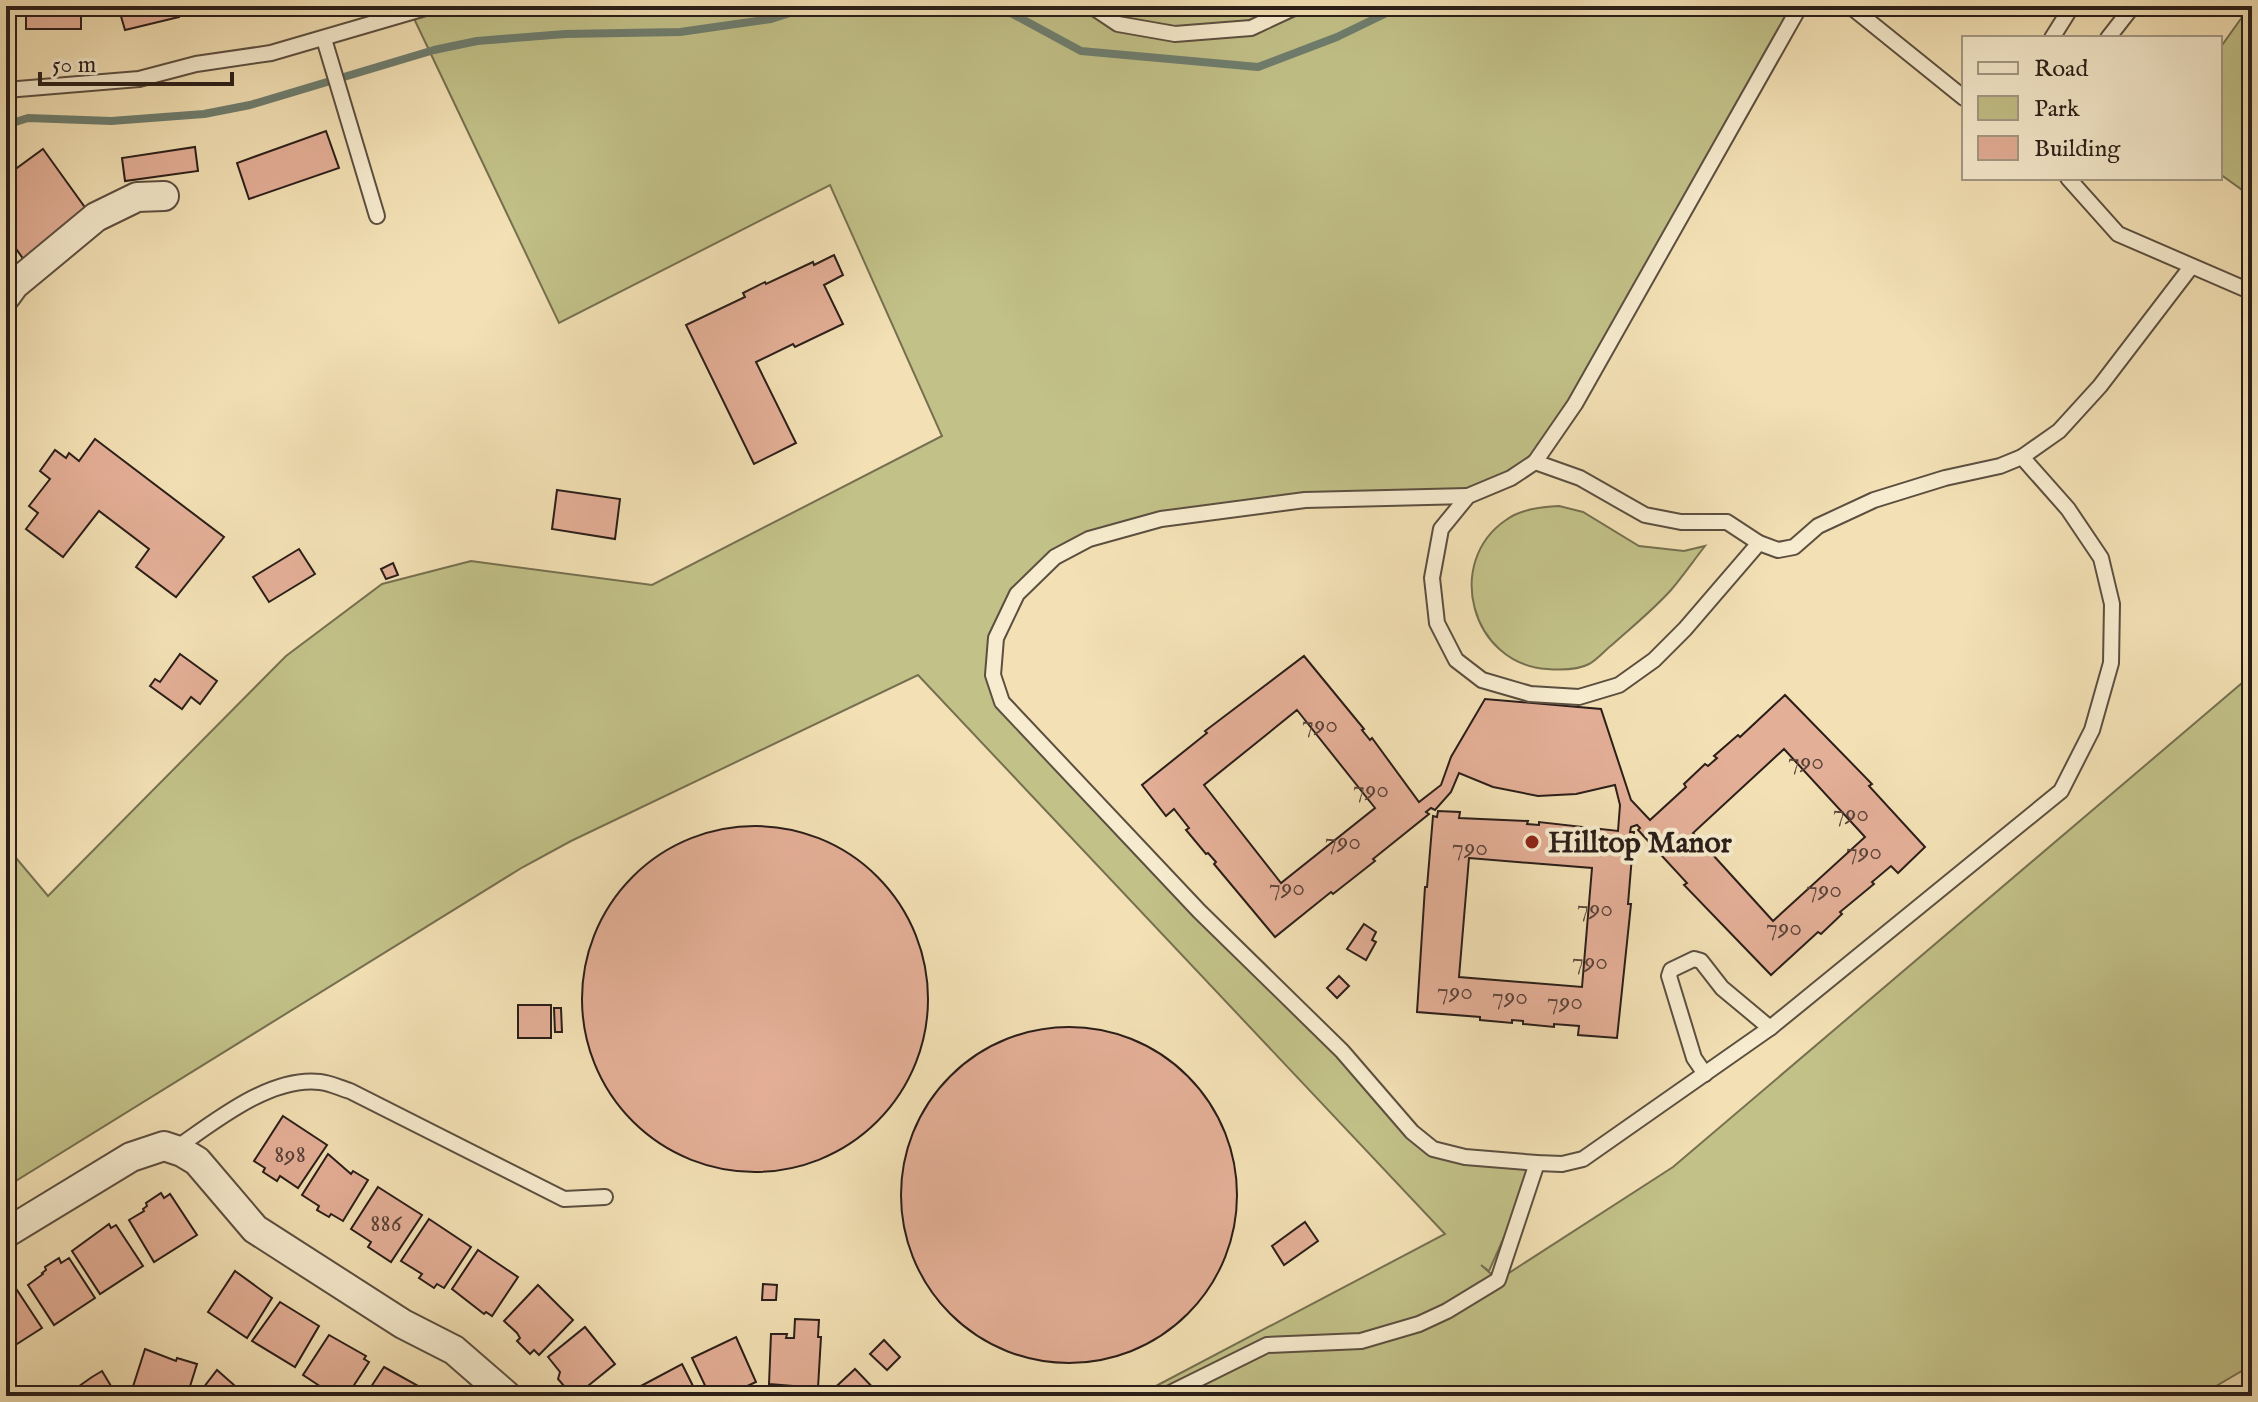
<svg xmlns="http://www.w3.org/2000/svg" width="2258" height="1402" viewBox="0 0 2258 1402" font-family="'IM FELL English',serif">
<rect width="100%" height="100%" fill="#f3e1b5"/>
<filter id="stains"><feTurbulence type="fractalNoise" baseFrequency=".0025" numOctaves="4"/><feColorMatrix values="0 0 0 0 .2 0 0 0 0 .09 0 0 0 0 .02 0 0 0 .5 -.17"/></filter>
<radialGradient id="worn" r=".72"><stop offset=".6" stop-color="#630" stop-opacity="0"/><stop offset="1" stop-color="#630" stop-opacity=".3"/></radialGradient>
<g fill="#c2c188" stroke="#767050" stroke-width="2">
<polygon points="408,6 1803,6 1535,462 1468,496 1305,501 1161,519 1089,539 1017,594 996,638 1002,702 1433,1149 1537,1163 1489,1271 1481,1265 1498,1280 1673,1167 2242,683 2252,714 2252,1365 2199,1396 1137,1396 1445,1234 918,675 571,841 523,867 6,1187 6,846 48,896 286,656 382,584 471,561 652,585 942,436 830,185 559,323"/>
<polygon points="2250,6 2252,6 2252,197 2220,174 2220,48"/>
<path d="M1559 506 1583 512 1639 546 1684 551 1705 546C1694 560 1683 576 1671 590 1654 609 1632 627 1613 644 1605 650 1597 660 1589 664 1578 670 1560 670 1547 669 1471 664 1444 562 1506 520 1521 509 1541 507 1559 506Z"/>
</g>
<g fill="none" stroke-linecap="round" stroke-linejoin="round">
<g stroke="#6e7e6f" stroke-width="8">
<polyline points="998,6 1081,51 1258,67 1337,37 1401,6"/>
<polyline points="6,125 28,118 111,121 204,114 250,105 434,50 477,41 565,34 680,32 771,19 812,6"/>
</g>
</g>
<g fill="#e4af97" stroke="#2a1e19" stroke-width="2" fill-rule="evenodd">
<polygon points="81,6 81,29 26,29 26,7 23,6"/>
<polygon points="118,6 178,6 176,7 179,17 125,30"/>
<polygon points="326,131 339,168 249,199 237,163"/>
<polygon points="195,147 198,171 125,181 122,158"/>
<polygon points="43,149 89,213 24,260 14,246 6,252 6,176"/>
<polygon points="834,255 843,275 824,285 843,324 795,347 793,344 756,362 796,443 754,464 686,325 745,297 743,293 765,282 766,284 813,262 814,265"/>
<polygon points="95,439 224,537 176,597 136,567 149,549 99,511 63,557 26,529 38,513 29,506 50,479 40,471 55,450 66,458 69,453 79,461"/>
<polygon points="557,490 620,499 615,539 552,529"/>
<polygon points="299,549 315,574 269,602 253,577"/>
<polygon points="393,563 398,575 386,579 381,569"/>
<polygon points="180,654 217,681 200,704 191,697 182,709 150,686 155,679 160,682"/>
<path d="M1304 656 1364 729 1362 730 1370 740 1372 738 1419 802 1441 785 1451 757 1485 699 1601 709 1631 800 1650 820 1686 787 1684 784 1705 764 1708 766 1717 758 1714 756 1738 735 1740 737 1785 695 1872 784 1869 786 1925 847 1898 873 1891 866 1872 882 1874 884 1840 912 1842 914 1821 934 1818 932 1771 975 1684 885 1687 883 1638 830 1640 828 1637 825 1631 827 1630 832H1634L1628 904H1631L1617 1038 1578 1035 1579 1026 1554 1024V1027L1523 1024V1021L1512 1020V1023L1480 1020V1017L1417 1012 1425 887H1427L1433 816 1437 817 1438 811 1460 812 1459 818 1528 821 1527 824 1539 825V822L1618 831 1620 805 1615 785 1576 794 1538 796 1493 787 1459 773 1451 792 1435 810 1431 808 1426 812 1429 814 1373 859 1375 861 1333 894 1331 892 1275 937 1214 864 1216 862 1208 853 1206 854 1186 830 1189 828 1174 809 1166 816 1142 785 1207 733 1205 731ZM1297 710 1375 808 1281 883 1204 785ZM1784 749 1865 837 1773 921 1693 833ZM1469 858 1592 868 1582 987 1459 977Z"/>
<circle cx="755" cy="999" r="173"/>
<polygon points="1364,924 1376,932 1372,940 1376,942 1366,960 1347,949"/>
<polygon points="1339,976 1349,986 1337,998 1327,988"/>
<rect x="518" y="1005" width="33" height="33"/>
<polygon points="554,1008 561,1008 562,1032 555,1032"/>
<circle cx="1069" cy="1195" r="168"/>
<polygon points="283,1116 327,1145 298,1188 280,1176 277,1181 263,1172 265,1168 254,1161"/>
<polygon points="328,1154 351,1174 353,1171 368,1180 343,1221 331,1214 329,1217 317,1210 319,1206 302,1195"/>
<polygon points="378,1187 422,1215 391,1262 368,1247 371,1242 351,1229"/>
<polygon points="161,1193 164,1198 170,1194 197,1235 154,1262 129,1220 144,1211 143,1209 147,1206 146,1203"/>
<polygon points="429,1219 471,1247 444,1288 437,1284 434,1288 419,1278 422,1274 401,1261"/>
<polygon points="1305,1222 1318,1241 1284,1265 1272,1246"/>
<polygon points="109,1224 111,1228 116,1225 143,1266 100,1294 72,1251"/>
<polygon points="478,1250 518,1277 492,1316 486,1312 484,1314 452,1289"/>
<polygon points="59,1258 61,1263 69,1258 95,1298 54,1325 28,1285 43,1274 42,1273 46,1270 45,1267"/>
<polygon points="235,1271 272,1298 247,1338 208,1312"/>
<polygon points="13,1284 42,1328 6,1351 6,1288"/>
<polygon points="763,1284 777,1285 776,1300 762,1300"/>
<polygon points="538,1285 573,1320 539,1355 534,1350 530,1354 517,1341 520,1338 517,1333 504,1321"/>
<polygon points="280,1302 319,1326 295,1367 252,1341"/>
<polygon points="795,1319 819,1320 818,1337 821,1337 818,1388 769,1384 771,1334 787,1334 786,1338 794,1338"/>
<polygon points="585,1327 615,1364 578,1394 573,1389 569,1392 558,1379 560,1372 548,1357"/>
<polygon points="329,1335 366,1356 364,1359 369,1362 347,1396 335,1396 303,1375"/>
<polygon points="736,1337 756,1382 726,1396 710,1396 692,1358"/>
<polygon points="884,1340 900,1357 887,1370 870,1354"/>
<polygon points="145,1349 176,1361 177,1358 197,1364 187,1396 130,1396"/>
<polygon points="682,1364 698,1396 644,1396 639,1387"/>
<polygon points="384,1367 422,1388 420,1391 425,1396 365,1396"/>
<polygon points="855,1369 881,1396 826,1396"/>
<polygon points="217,1370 243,1393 245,1390 253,1396 197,1396"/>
<polygon points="102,1371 117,1396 65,1396 92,1377"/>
</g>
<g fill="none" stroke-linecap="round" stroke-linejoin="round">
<g stroke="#5c4f40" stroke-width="18">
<g id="service">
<polyline points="1091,6 1118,24 1175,34 1251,28 1298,6"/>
<polyline points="1850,6 1964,98"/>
<polyline points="2052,38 2072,6"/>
<polyline points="2108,38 2133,6"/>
<polyline points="324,39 377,216"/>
<polyline points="6,90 139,79 196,64 271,53 432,6"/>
<polyline points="2068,178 2118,234 2252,292"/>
<polyline points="1535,462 1580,478 1645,515 1681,522 1727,522 1759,543 1778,550 1794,547 1818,526 1874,500 1945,478 2000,466 2022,457 2059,431 2100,386 2191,267"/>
<polyline points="1468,496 1305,500 1161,519 1089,539 1055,557 1017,594 996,638 993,675 1002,702 1199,911 1342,1051 1412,1132 1433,1149 1465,1157 1537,1163 1562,1164 1583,1159 1770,1028 2061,791 2092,730 2111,663 2112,604 2101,558 2068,509 2022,457"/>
<polyline points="1759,543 1685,629 1654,660 1619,685 1579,697 1530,694 1482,680 1456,660 1437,623 1432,578 1441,529 1468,496 1511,478 1535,462 1575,404 1800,6"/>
<polyline points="1705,1074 1694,1058 1669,976 1671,970 1694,959 1701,961 1722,988 1770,1028"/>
<path d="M175 1149C214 1122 270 1076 320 1082 330 1083 340 1088 350 1091L564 1199 605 1197"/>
<polyline points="1164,1396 1267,1345 1361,1341 1419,1324 1447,1311 1498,1280 1537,1163"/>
</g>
</g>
<g stroke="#5c4f40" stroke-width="32">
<g id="minor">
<polyline points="6,296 14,285 96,217 137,197 164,196"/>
<polyline points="6,1233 131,1157 164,1146 182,1152 197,1161 255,1229 403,1324 454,1350 507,1396"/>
</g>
</g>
<use href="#service" stroke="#f7eccf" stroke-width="14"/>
<use href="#minor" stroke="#f7eccf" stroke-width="28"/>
</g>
<circle fill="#8f2418" stroke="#f7eccf" stroke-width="3" cx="1532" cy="842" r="8"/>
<g text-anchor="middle" stroke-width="8" stroke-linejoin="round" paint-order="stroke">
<g font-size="26" fill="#584238">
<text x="1320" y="732">790</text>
<text x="1806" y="769">790</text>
<text x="1371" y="797">790</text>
<text x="1851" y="821">790</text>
<text x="1343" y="849">790</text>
<text x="1470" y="855">790</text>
<text x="1864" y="859">790</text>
<text x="1287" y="895">790</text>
<text x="1824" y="897">790</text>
<text x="1595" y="916">790</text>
<text x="1784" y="935">790</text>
<text x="1590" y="969">790</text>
<text x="1455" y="999">790</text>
<text x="1510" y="1004">790</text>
<text x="1565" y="1009">790</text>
<text x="290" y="1162">898</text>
<text x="386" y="1231">886</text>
</g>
<g font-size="30" font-weight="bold" fill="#2a1e19" stroke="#f7eccf" text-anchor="start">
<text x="1548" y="852">Hilltop Manor</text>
</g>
</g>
<rect width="2258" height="1402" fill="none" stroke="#f3e1b5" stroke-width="32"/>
<rect x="8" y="8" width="2242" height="1386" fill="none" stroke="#2a1e19" stroke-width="4"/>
<rect x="16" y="16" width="2226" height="1370" fill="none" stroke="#2a1e19" stroke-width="2"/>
<rect x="1962" y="36" width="260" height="144" fill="#f7eccf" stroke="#a59a86" stroke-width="2"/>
<rect x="1978" y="62" width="40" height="12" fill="#f7eccf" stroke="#a59a86" stroke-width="2"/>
<text x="2034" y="76" font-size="24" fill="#2a1e19">Road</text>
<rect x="1978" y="96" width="40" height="24" fill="#c2c188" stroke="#a59a86" stroke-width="2"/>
<text x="2034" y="116" font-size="24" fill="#2a1e19">Park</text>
<rect x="1978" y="136" width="40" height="24" fill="#e4af97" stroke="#a59a86" stroke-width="2"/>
<text x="2034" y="156" font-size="24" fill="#2a1e19">Building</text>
<path d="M40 72v12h192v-12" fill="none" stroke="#2a1e19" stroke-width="4"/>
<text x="52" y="72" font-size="24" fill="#2a1e19" stroke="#f7eccf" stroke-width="6" paint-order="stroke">50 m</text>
<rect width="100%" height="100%" filter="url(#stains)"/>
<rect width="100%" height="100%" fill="url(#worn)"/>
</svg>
